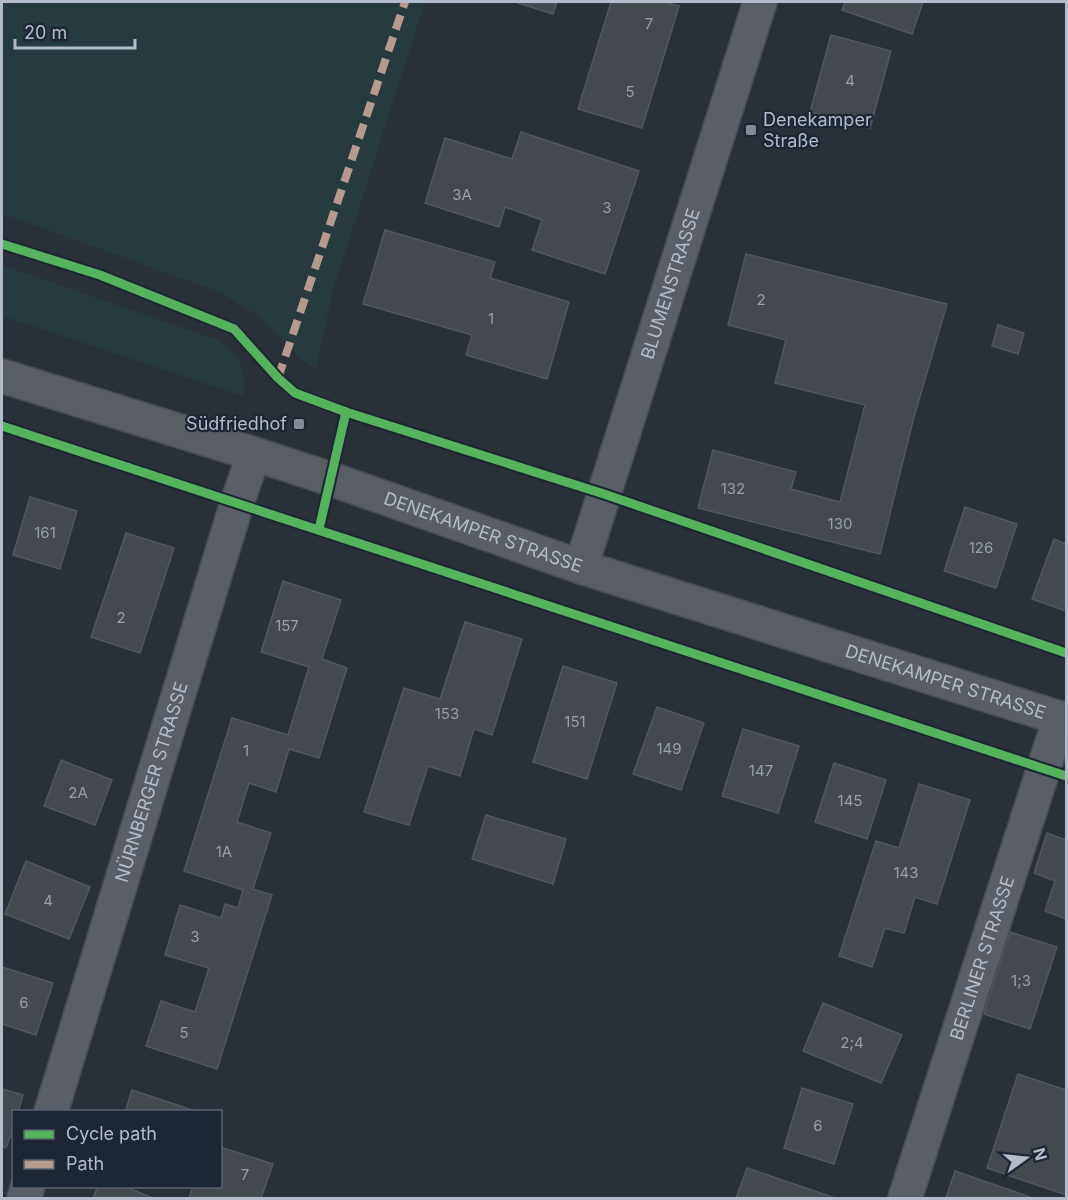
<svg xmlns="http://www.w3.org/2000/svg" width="1068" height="1200" viewBox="0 0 1068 1200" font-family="Inter,sans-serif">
<rect width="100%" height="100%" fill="#2a3038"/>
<g fill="#273a3e">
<polygon points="2,2 425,2 333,290 316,369 303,361 260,317 222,293 76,240 2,214"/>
<path d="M2 265 220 341C242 361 245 366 243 396L2 316Z"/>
</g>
<g fill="#444950" stroke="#52575f" stroke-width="1.5">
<polygon points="515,2 557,2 553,14"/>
<polygon points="611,2 664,2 679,6 642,128 578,109"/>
<polygon points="845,2 923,2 912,34 842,10"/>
<polygon points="831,35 891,51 870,128 810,112"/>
<polygon points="521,132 639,171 605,274 532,250 542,220 505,207 499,227 425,203 445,138 512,159"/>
<polygon points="385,230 495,262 490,278 569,302 547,379 466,355 472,335 363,304"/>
<polygon points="746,254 947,304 914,417 880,554 698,508 713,450 796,472 791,489 840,502 865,405 775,383 786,340 728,325"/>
<polygon points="998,325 1024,333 1018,354 992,346"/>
<polygon points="30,497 77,511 60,569 13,555"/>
<polygon points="965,507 1017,524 996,588 944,571"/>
<polygon points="126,533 174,548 140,653 91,637"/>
<polygon points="1054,539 1066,544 1066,611 1032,599"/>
<polygon points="283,581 341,600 322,659 347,668 319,758 289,749 276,792 249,783 237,822 271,833 253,889 272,895 217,1069 146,1046 161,1001 195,1012 209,968 165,955 180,905 221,918 225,904 238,908 243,890 184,871 232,718 288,735 309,667 261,652"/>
<polygon points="465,622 522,639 492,735 474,729 460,776 428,766 409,825 364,812 404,688 440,699"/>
<polygon points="563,666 617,683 587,779 533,762"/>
<polygon points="657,707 704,723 681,790 633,774"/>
<polygon points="743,729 799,746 778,813 722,796"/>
<polygon points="61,760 112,780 95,825 44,806"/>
<polygon points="834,763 886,780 867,839 815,822"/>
<polygon points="919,784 970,800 937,904 915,897 904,933 885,928 872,967 839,956 876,841 899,848"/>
<polygon points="486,815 566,839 553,884 472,859"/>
<polygon points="1047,833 1066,840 1066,919 1045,911 1055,881 1034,873"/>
<polygon points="26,861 90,887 69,939 5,914"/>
<polygon points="1010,932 1057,947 1030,1029 984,1014"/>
<polygon points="2,967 53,983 36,1035 2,1024"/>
<polygon points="823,1003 902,1035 881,1083 803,1051"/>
<polygon points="1018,1074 1066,1090 1066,1195 987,1168"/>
<polygon points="802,1088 853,1104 834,1164 784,1148"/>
<polygon points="2,1089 23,1095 18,1112 14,1112 14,1125 6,1148 2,1146"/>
<polygon points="132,1090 198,1112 125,1112"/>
<polygon points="220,1147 273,1164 261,1198 189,1198 193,1186 220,1186"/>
<polygon points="747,1168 835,1198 736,1198"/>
<polygon points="955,1171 1030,1197 1029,1198 946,1198"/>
<polygon points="98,1186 123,1186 153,1198 93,1198"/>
</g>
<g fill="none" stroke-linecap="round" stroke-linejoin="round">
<g stroke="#484c53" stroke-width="36">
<g id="street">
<path id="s1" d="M581 567 760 2"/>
<path id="s2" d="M51 1112 237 503 254 454"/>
<polyline points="24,1198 28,1186"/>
<path id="s3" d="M905 1198 1060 718"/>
</g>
</g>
<g stroke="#484c53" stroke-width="36">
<g id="secondary">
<path id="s4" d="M2 376 254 454 331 479 581 567 1066 720"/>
</g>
</g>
<use href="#street" stroke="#5a5e66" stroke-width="33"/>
<use href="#secondary" stroke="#595d64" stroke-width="33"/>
<polyline stroke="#b69a8f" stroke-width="8" stroke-dasharray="15 8" stroke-linecap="butt" points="278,378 405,2"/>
<g stroke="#1d2633" stroke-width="13">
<g id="cycleway">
<polyline points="2,244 100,275 234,329 278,378 295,393 346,412 604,494 1066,653"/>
<polyline points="2,426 1066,776"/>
<polyline points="319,529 346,412"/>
</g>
</g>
<use href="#cycleway" stroke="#56b35d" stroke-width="9"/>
</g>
<g fill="#848b96" stroke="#1d2633" stroke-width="2">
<rect x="745" y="124" width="12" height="12" rx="3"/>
<rect x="293" y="418" width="12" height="12" rx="3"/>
</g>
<g text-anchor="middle" stroke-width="4.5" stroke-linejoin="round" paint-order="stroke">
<g font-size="15" fill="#989fab">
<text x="649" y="29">7</text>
<text x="850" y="86">4</text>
<text x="630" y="97">5</text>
<text x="462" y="200">3A</text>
<text x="607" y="213">3</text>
<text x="761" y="305">2</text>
<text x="491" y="324">1</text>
<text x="733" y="494">132</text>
<text x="840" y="529">130</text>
<text x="45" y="538">161</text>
<text x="981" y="553">126</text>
<text x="121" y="623">2</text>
<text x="287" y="631">157</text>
<text x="447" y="719">153</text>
<text x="575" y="727">151</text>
<text x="669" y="754">149</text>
<text x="246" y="756">1</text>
<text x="761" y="776">147</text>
<text x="78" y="798">2A</text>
<text x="850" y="806">145</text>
<text x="224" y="857">1A</text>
<text x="906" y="878">143</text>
<text x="48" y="906">4</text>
<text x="195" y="942">3</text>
<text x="1021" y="986">1;3</text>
<text x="24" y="1008">6</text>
<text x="184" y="1038">5</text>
<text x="852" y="1048">2;4</text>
<text x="818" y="1131">6</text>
<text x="245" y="1180">7</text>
</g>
<g font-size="18" fill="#b4bcc9" stroke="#1d2633" text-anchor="start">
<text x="763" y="126">Denekamper<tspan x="763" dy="21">Straße</tspan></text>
<text x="287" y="430" text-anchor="end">Südfriedhof</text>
</g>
<g font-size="18" fill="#b4bcc9" stroke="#1d2633">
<text dy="6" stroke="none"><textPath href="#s1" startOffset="297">BLUMENSTRASSE</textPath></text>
<text dy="6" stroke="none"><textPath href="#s4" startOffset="506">DENEKAMPER STRASSE</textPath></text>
<text dy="6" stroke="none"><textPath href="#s4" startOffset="992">DENEKAMPER STRASSE</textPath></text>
<text dy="6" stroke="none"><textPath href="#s2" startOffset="345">NÜRNBERGER STRASSE</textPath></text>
<text dy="6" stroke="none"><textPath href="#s3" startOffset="252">BERLINER STRASSE</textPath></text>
</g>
</g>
<rect width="1068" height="1200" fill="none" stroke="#b4bcc9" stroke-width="6"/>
<rect x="12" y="1110" width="210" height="78" fill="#1d2633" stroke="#59626f" stroke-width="1.5"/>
<rect x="24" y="1130" width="30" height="9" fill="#56b35d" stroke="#59626f" stroke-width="1.5"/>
<text x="66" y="1140" font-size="18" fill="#b4bcc9">Cycle path</text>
<rect x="24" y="1160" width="30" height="9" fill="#b69a8f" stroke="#59626f" stroke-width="1.5"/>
<text x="66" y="1170" font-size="18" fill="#b4bcc9">Path</text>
<g transform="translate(1026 1158) rotate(75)" stroke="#1d2633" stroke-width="4.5" paint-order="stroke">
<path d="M0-4.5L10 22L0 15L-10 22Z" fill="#b4bcc9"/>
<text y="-9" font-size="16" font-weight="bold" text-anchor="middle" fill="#b4bcc9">N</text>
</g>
<path d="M15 39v9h120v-9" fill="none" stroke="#b4bcc9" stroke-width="3"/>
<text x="24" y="39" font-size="18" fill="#b4bcc9" stroke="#1d2633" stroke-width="4.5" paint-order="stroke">20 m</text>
</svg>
